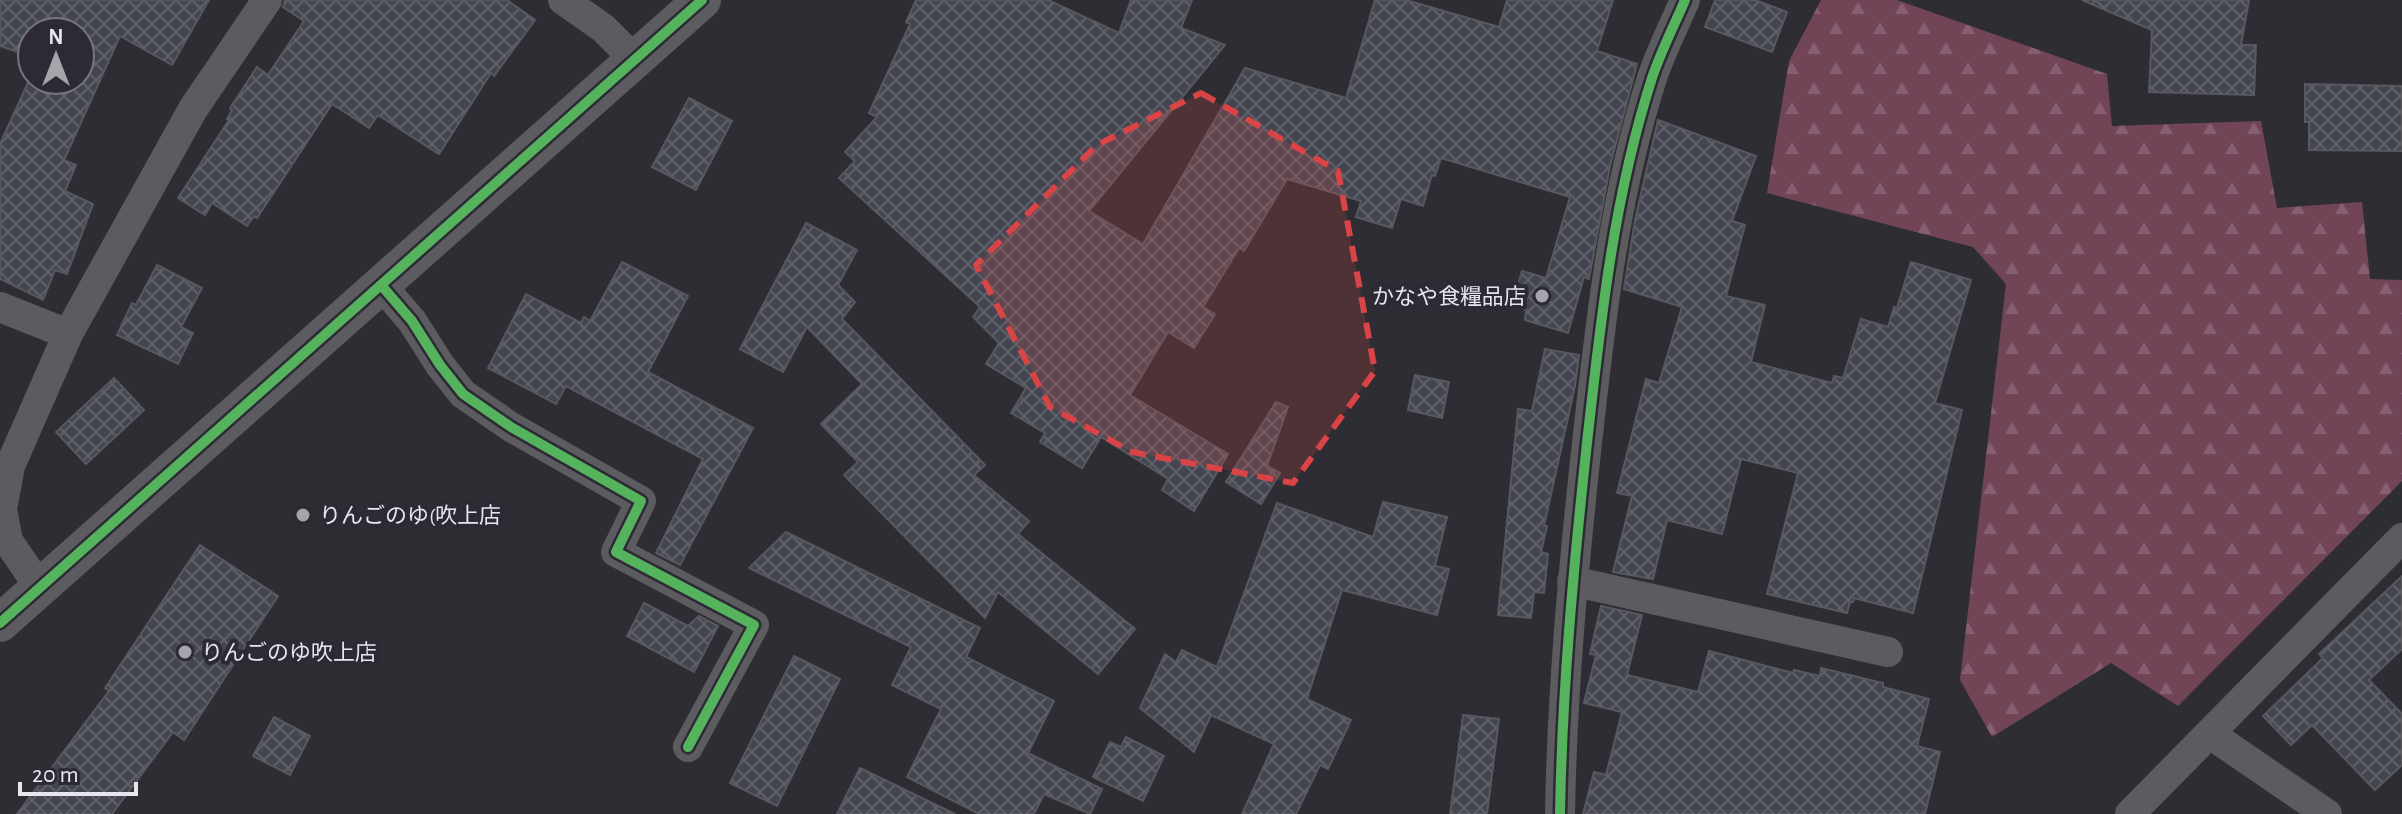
<svg xmlns="http://www.w3.org/2000/svg" width="2402" height="814" viewBox="0 0 2402 814" font-family="'Alegreya Sans','Noto Sans JP',sans-serif">
<defs>
<pattern id="forest-firs" width="22" height="20" patternUnits="userSpaceOnUse" patternTransform="scale(2)"><rect width="22" height="20" fill="#714456"/><path d="M5 1l3.5 6h-7zM16 11l3.5 6h-7z" fill="#855f6f"/></pattern>
<pattern id="building-cross-hatch" width="8" height="8" patternUnits="userSpaceOnUse" patternTransform="scale(2)"><rect width="8" height="8" fill="#434651"/><path d="M0 0l8 8M0 8l8-8" fill="none" stroke="#5e616a"/></pattern>
</defs>
<rect width="100%" height="100%" fill="#2e2d33"/>
<polygon fill="url(#forest-firs)" points="1821,0 1897,0 2107,74 2112,126 2261,121 2277,208 2362,202 2370,279 2402,280 2402,481 2178,706 2111,663 1992,737 1960,680 2006,284 1973,247 1767,193 1789,61"/>
<g fill="url(#building-cross-hatch)" stroke="#58585e" stroke-width="2">
<polygon points="0,0 209,0 172,65 120,36 64,160 76,165 65,191 93,204 67,274 55,270 43,300 0,279 0,144 32,74 32,80 80,80 80,32 32,32 32,57 0,46"/>
<polygon points="285,0 507,0 535,20 494,76 491,73 439,154 378,115 369,128 332,104 257,218 254,216 247,226 212,203 205,215 178,198 229,120 227,119 232,110 230,108 257,67 268,75 304,21 283,7"/>
<polygon points="916,0 1048,0 1119,33 1131,0 1192,0 1181,28 1225,45 1089,211 1143,244 1245,68 1346,98 1375,0 1406,0 1499,27 1507,0 1613,0 1597,51 1637,64 1610,166 1589,279 1584,277 1568,333 1525,320 1526,310 1512,307 1522,271 1546,278 1570,197 1441,158 1435,176 1432,175 1423,206 1401,199 1392,228 1356,217 1361,201 1287,179 1244,251 1239,248 1203,307 1215,314 1194,348 1168,332 1130,395 1228,454 1194,511 1162,490 1168,479 1101,437 1082,468 1040,442 1045,433 1011,413 1026,388 986,364 999,343 973,317 980,307 839,178 855,161 845,152 877,117 869,113 910,24 906,22"/>
<polygon points="1715,0 1755,0 1787,12 1772,52 1705,27"/>
<polygon points="2082,0 2249,0 2241,45 2256,45 2254,95 2149,92 2152,30"/>
<polygon points="2305,84 2402,86 2402,151 2309,150 2309,122 2305,122"/>
<polygon points="689,98 732,121 696,190 652,167"/>
<polygon points="1658,120 1756,156 1732,221 1745,225 1726,296 1765,305 1751,362 1832,383 1834,376 1843,378 1861,319 1888,327 1894,307 1897,308 1911,262 1971,280 1935,403 1962,410 1913,613 1854,598 1853,602 1850,602 1847,613 1767,594 1798,473 1741,459 1722,534 1667,520 1653,579 1613,572 1632,496 1617,493 1646,379 1659,383 1682,307 1624,289 1635,220"/>
<polygon points="806,223 857,250 838,285 855,302 842,319 985,465 974,475 1029,521 1018,534 1135,629 1098,674 998,592 985,618 844,475 858,462 821,424 862,384 807,327 783,372 740,349"/>
<polygon points="622,262 688,296 648,372 753,428 680,565 656,553 703,459 566,386 556,404 488,368 526,294 581,323 584,317 590,321"/>
<polygon points="157,265 202,288 181,327 193,333 178,364 117,335 132,303 136,305"/>
<polygon points="1545,349 1579,355 1575,386 1544,526 1547,526 1541,552 1548,554 1544,593 1534,592 1531,618 1498,615 1518,409 1532,411"/>
<polygon points="1415,375 1449,382 1442,418 1408,410"/>
<polygon points="114,378 144,410 86,464 56,432"/>
<polygon points="1276,402 1288,407 1267,466 1280,473 1261,504 1226,482"/>
<polygon points="1383,502 1447,517 1435,566 1449,569 1437,615 1342,590 1307,699 1351,720 1328,769 1320,765 1296,814 1242,814 1274,744 1211,715 1194,752 1140,708 1165,654 1176,662 1182,650 1217,667 1277,503 1373,537"/>
<polygon points="786,532 980,628 966,657 1054,701 1028,753 1102,789 1090,814 1044,794 1034,814 979,814 907,777 941,709 892,685 911,647 749,568"/>
<polygon points="200,545 278,596 184,740 173,732 112,814 17,814 109,691 105,688"/>
<polygon points="2402,576 2402,649 2369,680 2402,714 2402,765 2375,790 2312,725 2291,745 2263,716 2323,658 2319,654"/>
<polygon points="644,603 688,626 699,616 718,626 694,672 627,636"/>
<polygon points="1601,606 1642,615 1627,675 1698,692 1709,651 1793,673 1794,670 1820,676 1821,668 1883,683 1883,687 1929,699 1917,746 1940,752 1925,814 1583,814 1594,772 1606,775 1622,712 1584,703 1596,655 1590,654"/>
<polygon points="794,656 840,679 777,806 730,783"/>
<polygon points="1463,715 1499,719 1487,814 1450,814"/>
<polygon points="274,717 310,736 290,775 253,756"/>
<polygon points="1126,737 1164,756 1143,801 1093,777 1110,742 1121,747"/>
<polygon points="860,768 955,814 837,814"/>
</g>
<g fill="none" stroke-linecap="round" stroke-linejoin="round">
<g stroke="#5c5b60" stroke-width="30">
<polyline points="563,0 603,28 635,60"/>
<polyline points="381,285 412,321 440,365 463,394 511,427 641,501 616,552 754,625 688,747"/>
<polyline points="0,307 68,334"/>
<polyline points="1572,581 1888,652"/>
<polyline points="40,588 8,541 2,509 10,466 68,334 193,109 267,0"/>
<polyline points="2210,734 2327,814"/>
<path d="M1560 814C1562 693 1573 573 1586 452 1600 326 1613 199 1652 78 1661 51 1674 26 1685 0"/>
<polyline points="2130,814 2402,538"/>
</g>
<polyline stroke="#5c5b60" stroke-width="38" points="0,623 702,0"/>
<g stroke="#2d2a36" stroke-width="15">
<g id="cycleway">
<polyline points="381,285 412,321 440,365 463,394 511,427 641,501 616,552 754,625 688,747"/>
<polyline points="0,623 702,0"/>
<path d="M1560 814C1562 693 1573 573 1586 452 1600 326 1613 199 1652 78 1661 51 1674 26 1685 0"/>
</g>
</g>
<use href="#cycleway" stroke="#56b35d" stroke-width="10"/>
</g>
<path fill="#d94446" fill-opacity="0.2" stroke="#d94446" stroke-width="6" stroke-dasharray="16 10" stroke-linejoin="round" d="M1201 93 1338 171 1375 371 1293 483 1132 452 1050 407 976 265 1097 145Z"/>
<g fill="#a6a5ac" stroke="#2d2a36" stroke-width="3">
<circle cx="1542" cy="296" r="8"/>
<circle cx="303" cy="515" r="8"/>
<circle cx="185" cy="652" r="8"/>
</g>
<g text-anchor="middle" stroke-width="8" stroke-linejoin="round" paint-order="stroke">
<g font-size="22" fill="#e7e6ed" stroke="#2d2a36" text-anchor="start">
<text x="1526" y="304" text-anchor="end">かなや食糧品店</text>
<text x="319" y="523">りんごのゆ(吹上店</text>
<text x="201" y="660">りんごのゆ吹上店</text>
</g>
</g>
<g transform="translate(56 56)"><circle r="38" fill="#2d2a36" stroke="#77757f" stroke-width="2"/>
<path d="M0-6L14 30L0 20L-14 30Z" fill="#a6a5ac"/>
<text y="-12" font-size="22" font-weight="bold" text-anchor="middle" fill="#e7e6ed">N</text>
</g>
<path d="M20 782v12h116v-12" fill="none" stroke="#e7e6ed" stroke-width="4"/>
<text x="32" y="782" font-size="24" fill="#e7e6ed" stroke="#2d2a36" stroke-width="6" paint-order="stroke">20 m</text>
</svg>
